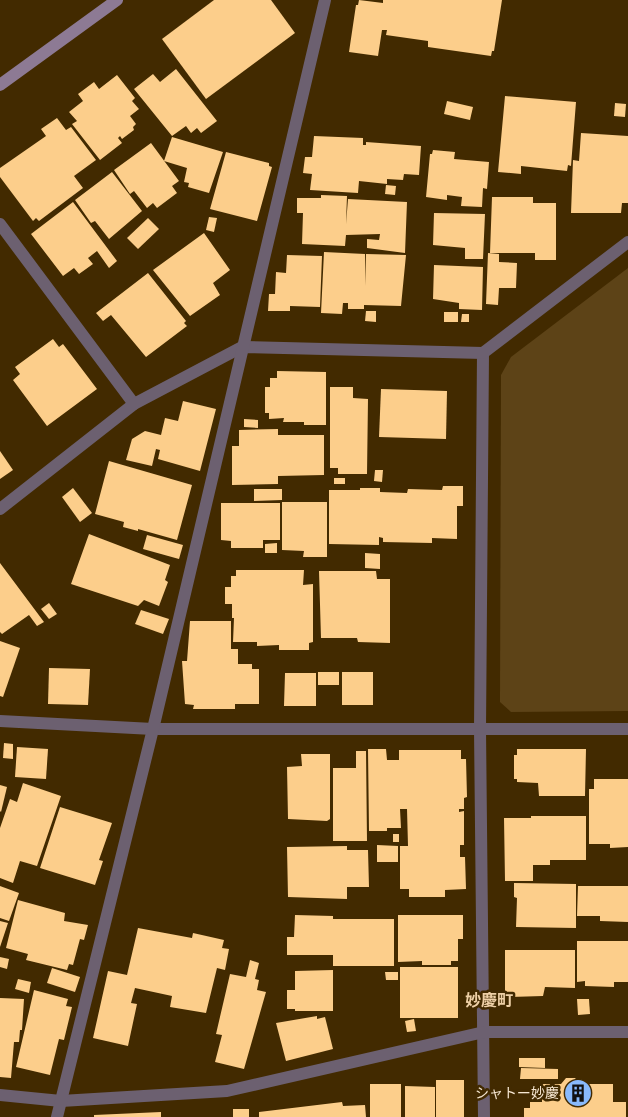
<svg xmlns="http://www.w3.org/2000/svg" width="628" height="1117" viewBox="0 0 628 1117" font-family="Poppins,'Noto Sans JP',sans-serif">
<rect width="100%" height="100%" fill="#422a00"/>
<polygon fill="#5d4317" points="628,268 628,711 511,712 500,702 501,375 511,357"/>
<g fill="#fcce8b">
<polygon points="214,0 271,0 295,33 206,99 162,39"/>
<polygon points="359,0 383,3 383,0 502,0 494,51 492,51 491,56 428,47 428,41 386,35 387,30 382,30 378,56 349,52 356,5 358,5"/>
<polygon points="176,69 217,121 201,133 197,128 191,133 186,126 172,136 134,89 153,74 160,82"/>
<polygon points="117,75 135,98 132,101 139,109 130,116 136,124 133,127 134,130 122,139 120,136 118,138 122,143 100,160 72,124 77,121 69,112 83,101 78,94 94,82 99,89"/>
<polygon points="505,96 576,102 571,166 568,165 567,171 521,166 521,174 498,172"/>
<polygon points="447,101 473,107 470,120 444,114"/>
<polygon points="615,103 626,104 625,117 614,116"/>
<polygon points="57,118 66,130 71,127 96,160 74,176 83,188 39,221 36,218 33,221 0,177 0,168 46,136 41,129"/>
<polygon points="581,133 628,136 628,203 622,203 621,213 571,213 573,160 579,161"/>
<polygon points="314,136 363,138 363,145 366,145 366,142 421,146 419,175 404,174 403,180 387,179 387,184 359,181 358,193 310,190 312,174 303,173 305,157 312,157"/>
<polygon points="172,137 223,152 209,193 188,187 189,183 184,182 187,168 164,161"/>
<polygon points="151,143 179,181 172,186 177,193 157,208 153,203 147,208 134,191 130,194 114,170"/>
<polygon points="433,150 455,152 454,159 489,162 487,189 483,188 482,207 461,206 462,197 447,195 447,200 426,197 430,154 432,154"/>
<polygon points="226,152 269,163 269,166 272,167 257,221 210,209"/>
<polygon points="112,172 142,211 109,239 95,221 91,223 75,200"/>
<polygon points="386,185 396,186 395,195 385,194"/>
<polygon points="321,195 347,196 346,224 348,199 407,202 405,253 367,248 367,239 379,240 380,234 346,235 345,246 302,244 303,213 297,213 297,198 321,198"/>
<polygon points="492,197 533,197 533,203 556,203 556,260 535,260 535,253 490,253"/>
<polygon points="73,202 117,261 109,268 97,251 88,258 93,264 79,274 74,268 63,276 31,234"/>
<polygon points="434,213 485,214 483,259 465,259 465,248 433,245"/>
<polygon points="209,217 217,218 214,232 206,230"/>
<polygon points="148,218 159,229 138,249 127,238"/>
<polygon points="204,233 230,270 213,283 220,295 190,316 153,270"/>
<polygon points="324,252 365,254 365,286 366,254 406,255 401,306 364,305 364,309 348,309 348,303 343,303 342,314 321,313"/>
<polygon points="488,253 499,254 499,262 517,263 516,288 499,288 498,305 486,304"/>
<polygon points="287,255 322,256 320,307 290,306 290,311 268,311 269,294 275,294 276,272 286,273"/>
<polygon points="434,265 483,267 482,310 459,309 459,303 433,299"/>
<polygon points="148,273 186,321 184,323 187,326 146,357 111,315 103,321 96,313"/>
<polygon points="366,311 376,311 376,322 365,321"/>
<rect x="444" y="312" width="14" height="10"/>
<polygon points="462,314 469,314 469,322 461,322"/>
<polygon points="53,339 59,347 63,344 97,389 47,426 13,380 20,374 15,367"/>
<polygon points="277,371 326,372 326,425 304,425 304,422 283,422 284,418 269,419 269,413 265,413 265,387 270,387 270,378 277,378"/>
<polygon points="330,387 353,387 353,398 368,399 367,474 338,474 338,468 330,468"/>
<polygon points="381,389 447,391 446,439 379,437"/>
<polygon points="183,401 216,409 200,471 158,459 160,450 156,449 152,466 126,460 132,439 145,431 161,435 165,418 178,421"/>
<polygon points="244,419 258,420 258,428 244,427"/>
<polygon points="278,429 278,435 324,435 324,475 278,476 278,484 232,485 232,446 239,446 239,430"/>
<polygon points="0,451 13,470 0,479"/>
<polygon points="109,461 192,485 177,540 138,529 138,531 123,527 124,522 95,514"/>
<polygon points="375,470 383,470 382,482 374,481"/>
<rect x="334" y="478" width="11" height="6"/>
<polygon points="443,486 463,486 463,506 457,506 457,539 432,538 432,543 383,542 383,538 379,537 379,545 329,544 329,490 360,490 360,488 380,488 380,492 407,493 408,489 442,490"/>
<polygon points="73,488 92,513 80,522 62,497"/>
<polygon points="254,489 282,489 282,500 254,501"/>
<polygon points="282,502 327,502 327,557 303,557 304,551 282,550"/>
<polygon points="221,503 280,503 280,540 263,540 263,548 231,548 231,541 221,540"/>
<polygon points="89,534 170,565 165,580 168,582 159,606 144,600 138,606 71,584"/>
<polygon points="147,535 183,545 179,559 143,549"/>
<polygon points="277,543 277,553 265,553 265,544"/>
<polygon points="365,553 380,554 380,569 365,568"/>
<polygon points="0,563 44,622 37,626 29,615 2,634 0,632"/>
<polygon points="236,570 304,570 303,585 313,584 313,642 309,643 309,650 279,650 279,645 257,646 257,642 233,642 234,618 232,618 232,604 225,604 225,587 231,587 231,576 236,576"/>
<polygon points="319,571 376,571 377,579 390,579 390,643 358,642 357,638 321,638"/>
<polygon points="49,603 57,614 49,619 41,609"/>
<polygon points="141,610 169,619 163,634 135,624"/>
<polygon points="190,621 231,621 231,649 238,649 238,664 252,664 252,669 259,669 259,704 235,704 235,709 193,709 194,705 185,704 182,661 187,661"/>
<polygon points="0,641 20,648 3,697 0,696"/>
<polygon points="49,668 90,669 88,705 48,704"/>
<rect x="318" y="672" width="21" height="13"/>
<rect x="342" y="672" width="31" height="33"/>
<polygon points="285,673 316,673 316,706 284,706"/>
<polygon points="4,743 13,744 13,759 3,758"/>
<polygon points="17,747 48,749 46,779 15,777"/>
<polygon points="368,749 386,749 387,760 399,760 399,750 461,750 461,759 466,759 467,797 464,798 464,809 459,809 459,812 464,811 464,845 460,845 460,857 465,857 466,889 445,890 445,897 409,897 409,889 400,889 400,846 408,846 407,809 400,809 401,828 387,828 387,831 369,831"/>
<polygon points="517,749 586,749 585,796 539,796 538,783 517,782 517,779 514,779 514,755 517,755"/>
<polygon points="356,751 366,751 367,841 333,841 333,768 356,768"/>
<polygon points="301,754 330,754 330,819 327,821 288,819 287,767 302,766"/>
<polygon points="594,779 628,779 628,847 610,848 610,844 589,844 589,789 594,789"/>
<polygon points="23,783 61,796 37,866 20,861 13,883 0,878 0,828 10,799 17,802"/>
<polygon points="0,785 7,787 1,812 0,811"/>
<polygon points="60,807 112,823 99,860 103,861 95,885 40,868"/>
<polygon points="531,816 586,816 586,860 550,860 550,865 533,865 533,881 505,881 504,818 531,818"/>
<rect x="393" y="834" width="6" height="8"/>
<polygon points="377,845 398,846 398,862 377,862"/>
<polygon points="347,846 347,850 368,850 369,887 347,887 347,899 288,897 287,847"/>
<polygon points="514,883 576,884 576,928 516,927 517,898 514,897"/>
<polygon points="0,886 19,893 9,921 0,918"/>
<polygon points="578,886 628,886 628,922 600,921 600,916 577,916"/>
<polygon points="18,900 65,913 64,921 88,925 84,940 80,939 73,965 69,964 67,970 26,960 28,954 6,948"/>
<polygon points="295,915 333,916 333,919 394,919 394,966 333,966 333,955 287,955 287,937 294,937"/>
<polygon points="398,915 463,915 463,939 458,939 458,961 451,961 451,965 422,965 422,961 398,962"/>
<polygon points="0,921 8,923 0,947"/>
<polygon points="138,928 192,938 193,933 224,940 222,948 229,949 225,970 217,968 206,1013 170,1007 172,996 135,988 131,1003 137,1004 128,1046 93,1038 108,971 127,975"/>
<polygon points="577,941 628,941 628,982 614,982 614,987 585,986 585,981 577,982"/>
<polygon points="505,950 575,950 575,988 545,987 543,996 510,997 510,992 505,992"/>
<polygon points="0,957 9,959 7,969 0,967"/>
<polygon points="250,960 259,963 255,979 259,980 257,990 266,992 244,1069 215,1062 222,1035 216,1034 230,974 246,977"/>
<rect x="400" y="967" width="58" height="51"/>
<polygon points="52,968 80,977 75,992 47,983"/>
<polygon points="333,970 333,1011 295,1011 295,1009 287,1009 287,990 295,990 295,971"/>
<polygon points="385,972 398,972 398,980 386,980"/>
<polygon points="18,979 31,982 29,993 15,989"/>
<polygon points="34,990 68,999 66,1006 72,1007 64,1040 59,1039 50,1075 16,1067"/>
<polygon points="0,998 24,999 22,1030 20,1030 19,1042 14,1042 11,1078 0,1077"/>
<polygon points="577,999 589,999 590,1014 578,1015"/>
<polygon points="317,1016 317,1019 325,1017 333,1049 286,1061 276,1023"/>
<polygon points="414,1019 416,1031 407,1032 405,1021"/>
<polygon points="519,1058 545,1058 545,1068 519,1067"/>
<polygon points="521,1068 558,1069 558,1079 520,1079"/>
<polygon points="566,1078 575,1078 580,1084 613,1084 613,1102 626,1102 626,1117 524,1117 524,1108 530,1108 530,1102 542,1102 542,1084 561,1084"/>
<rect x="436" y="1080" width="28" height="37"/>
<rect x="370" y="1084" width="31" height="33"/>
<polygon points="405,1086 435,1087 435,1117 405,1117"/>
<polygon points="342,1102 343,1106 365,1105 366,1117 259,1117 259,1112"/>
<rect x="233" y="1109" width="16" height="8"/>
<polygon points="161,1112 161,1117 94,1117 94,1115"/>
</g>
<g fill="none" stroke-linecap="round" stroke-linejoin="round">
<g stroke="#6c6070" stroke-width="12">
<polyline points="0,224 134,404"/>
<polyline points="483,353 480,729 484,1117"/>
<polyline points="0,509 134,404 242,347 483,353 628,242"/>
<polyline points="0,721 153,729 628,729"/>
<polyline points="0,1095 61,1101 227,1091 484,1032 628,1032"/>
<polyline points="57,1117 153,729 325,0"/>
</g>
<polyline stroke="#8d7a94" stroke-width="12" points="0,85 117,0"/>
</g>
<defs>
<g id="building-disc" transform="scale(1.4375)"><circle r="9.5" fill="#89bafc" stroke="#422a00"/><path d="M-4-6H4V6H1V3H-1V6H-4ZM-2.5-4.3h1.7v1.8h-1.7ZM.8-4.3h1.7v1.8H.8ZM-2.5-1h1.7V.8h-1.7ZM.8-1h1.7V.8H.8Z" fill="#111"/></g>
</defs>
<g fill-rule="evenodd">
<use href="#building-disc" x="578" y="1093"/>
</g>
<g text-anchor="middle" stroke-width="5" stroke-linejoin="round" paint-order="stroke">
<g font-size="14" fill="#f6e7d2" stroke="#422a00" text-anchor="end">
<text x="559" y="1098">シャトー妙慶</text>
</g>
<g font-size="16" font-weight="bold" fill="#eed0a6" stroke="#422a00">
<text x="489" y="1006">妙慶町</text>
</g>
</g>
</svg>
